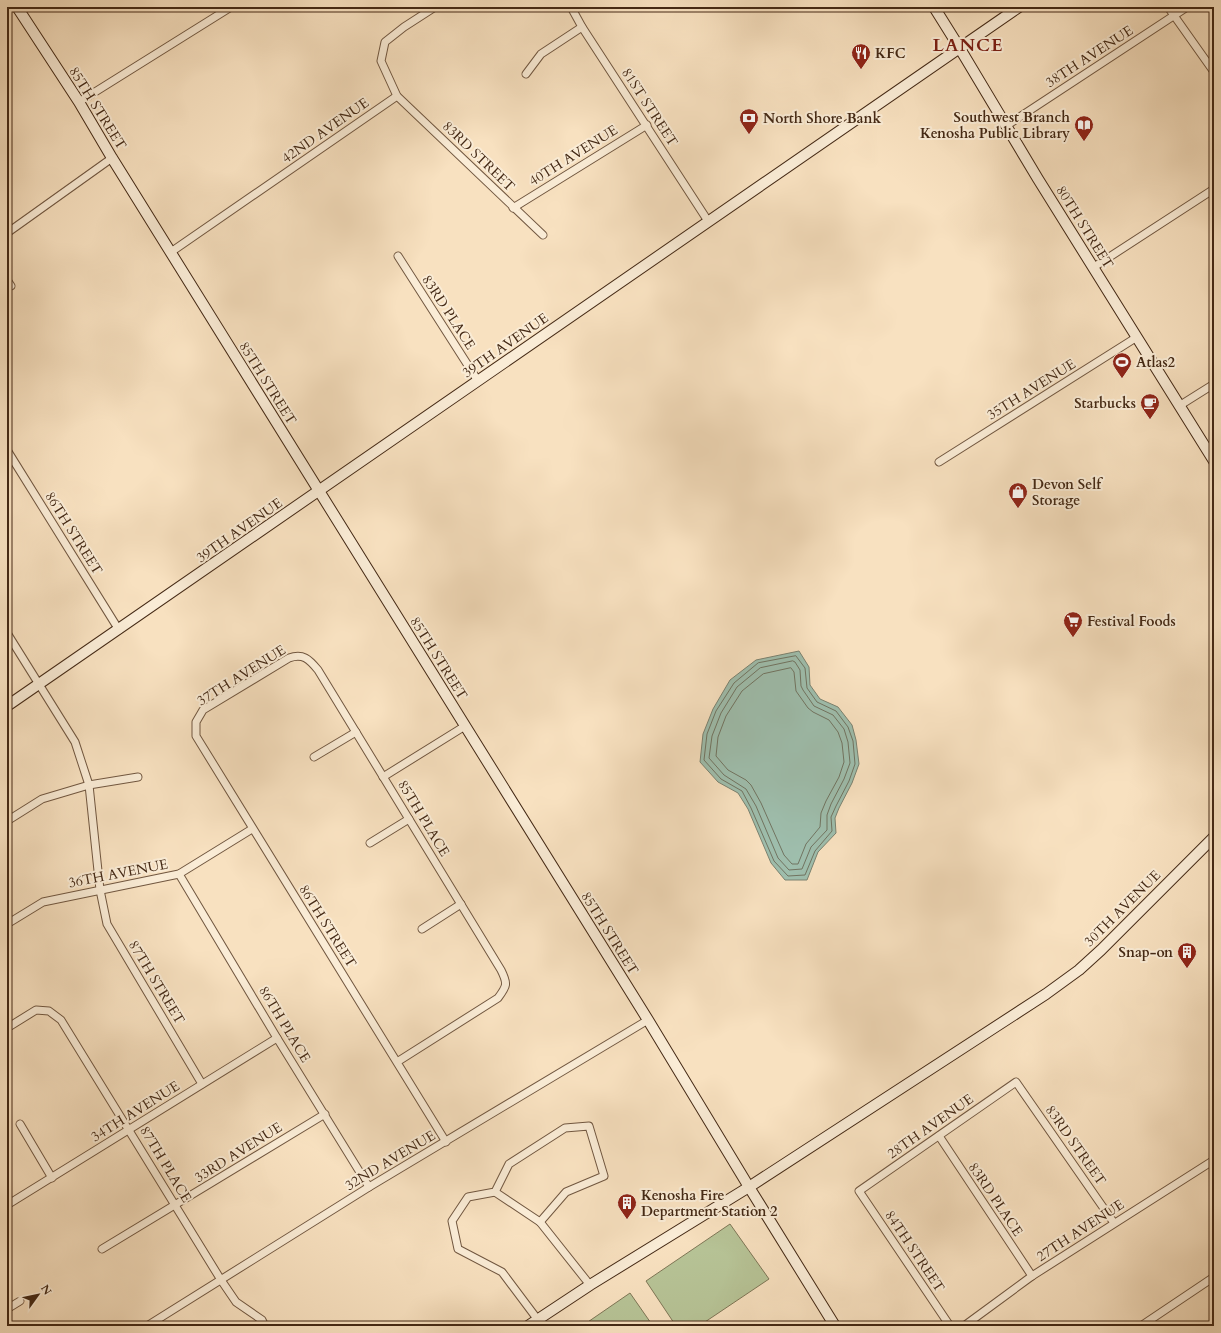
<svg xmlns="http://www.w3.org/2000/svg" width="1221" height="1333" viewBox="0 0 1221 1333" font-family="Cardo,serif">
<rect width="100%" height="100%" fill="#f8e1c0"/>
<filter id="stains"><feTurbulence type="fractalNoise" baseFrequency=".005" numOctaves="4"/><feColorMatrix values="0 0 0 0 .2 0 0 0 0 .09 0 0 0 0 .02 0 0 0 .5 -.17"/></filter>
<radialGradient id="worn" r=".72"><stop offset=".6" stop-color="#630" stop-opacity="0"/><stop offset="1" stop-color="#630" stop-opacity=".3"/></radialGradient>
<g fill="#b7c497" stroke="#7e7656">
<polygon points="730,1224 769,1279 699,1326 676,1326 646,1281"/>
<polygon points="630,1293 653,1326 582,1326"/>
</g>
<polygon fill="#9ebead" stroke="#7a8270" points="799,651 809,667 810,685 820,699 838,707 852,725 856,740 859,764 852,783 839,808 835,818 836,833 818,852 807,880 785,880 771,863 748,809 738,793 718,782 700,762 703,734 713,709 730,680 756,660"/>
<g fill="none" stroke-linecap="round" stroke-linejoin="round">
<g stroke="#717461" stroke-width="1">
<polygon points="796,656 805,668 807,688 817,702 836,711 848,727 853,741 855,764 849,781 836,806 831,817 832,831 815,851 805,875 788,876 774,861 751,808 742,791 721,779 704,760 707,734 716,711 734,683 758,663"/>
<polygon points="793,661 795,662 800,670 801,686 803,690 814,706 833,715 844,729 848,742 850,763 844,779 831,804 827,815 827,830 811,847 802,869 789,870 778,858 756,806 746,789 724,775 709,758 712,736 721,713 737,687 760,668"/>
<polygon points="791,668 794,672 796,691 808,708 813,712 829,720 838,732 842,743 844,762 839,777 826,801 821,813 820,827 806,844 798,864 792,864 784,855 761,803 751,785 746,780 728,770 716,756 718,737 726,716 742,691 763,674"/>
</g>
<g stroke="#715740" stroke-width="9">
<g id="street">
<polyline points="435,7 404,27 385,42 381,61 397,96 543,235"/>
<polyline points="571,7 582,27 708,221"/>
<polyline points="1168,7 1214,72"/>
<polyline points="526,74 541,54 582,27"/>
<polyline points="79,102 231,7"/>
<polyline points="1006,126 1187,7"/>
<polyline points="513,208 647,125"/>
<polyline points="7,233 112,158"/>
<polyline points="171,252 397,96"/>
<polyline points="398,256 478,381"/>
<polyline points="1094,267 1214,189"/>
<polyline points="7,280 11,286"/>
<polyline points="1179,406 1214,384"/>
<polyline points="7,450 119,630"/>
<polyline points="939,462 1137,337"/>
<polyline points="7,633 75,742 89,785 100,890 107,924 202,1084"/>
<polyline points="314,757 356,732"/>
<polyline points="383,777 465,726"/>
<polyline points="7,821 42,799 89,785 138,777"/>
<polyline points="370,843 409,819"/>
<polyline points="179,874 277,1038 369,1187"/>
<polyline points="7,924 43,902 179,874 252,829"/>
<polyline points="422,929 461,904"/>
<polyline points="7,1028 36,1010 49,1011 61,1020 221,1280 236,1302 262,1320 265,1326"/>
<path d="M397 1062 498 998C507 986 508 984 501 970L318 670C309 659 303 653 289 658L203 710 196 722V736C278 871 362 1006 446 1142"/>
<polyline points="20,1124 52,1178"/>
<polyline points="939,1136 1032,1276"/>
<polyline points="495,1192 540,1222 590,1285"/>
<polyline points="7,1205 277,1038"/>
<polyline points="102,1249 325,1114"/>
<polyline points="7,1309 20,1301"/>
<polyline points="538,1320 502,1272 458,1249 452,1221 468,1197 495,1192 509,1164 565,1128 589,1126 604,1176 566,1192 540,1222"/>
<polyline points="147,1326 369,1187 648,1020"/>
<polyline points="950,1326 859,1191 1016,1082 1114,1223"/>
<polyline points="964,1326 1032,1276 1214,1160"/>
<polyline points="1141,1326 1214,1277"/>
</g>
</g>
<g stroke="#442915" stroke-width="12">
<g id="secondary">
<polyline points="17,7 79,102 112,158 648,1020 749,1187 835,1326"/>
<polyline points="934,7 959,47 1038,179 1214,461"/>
<polyline points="7,706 1019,7"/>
<polyline points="528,1326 590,1285 749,1187 1046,994 1079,970 1101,950 1214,837"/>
</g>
</g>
<use href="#street" stroke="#faecd6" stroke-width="7"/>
<use href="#secondary" stroke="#faecd6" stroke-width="10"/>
</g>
<defs>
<g id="restaurant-pin" transform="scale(1)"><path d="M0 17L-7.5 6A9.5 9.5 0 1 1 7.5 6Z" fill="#8f2418" stroke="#faecd6"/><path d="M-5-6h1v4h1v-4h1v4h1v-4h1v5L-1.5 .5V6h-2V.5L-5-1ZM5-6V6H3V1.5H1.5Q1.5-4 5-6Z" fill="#fff"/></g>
<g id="bank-pin" transform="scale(1)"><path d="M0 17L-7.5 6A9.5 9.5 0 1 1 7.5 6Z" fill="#8f2418" stroke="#faecd6"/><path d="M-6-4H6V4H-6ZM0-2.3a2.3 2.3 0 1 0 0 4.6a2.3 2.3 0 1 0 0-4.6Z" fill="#fff"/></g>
<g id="library-pin" transform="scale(1)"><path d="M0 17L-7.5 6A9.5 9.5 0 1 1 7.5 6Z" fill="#8f2418" stroke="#faecd6"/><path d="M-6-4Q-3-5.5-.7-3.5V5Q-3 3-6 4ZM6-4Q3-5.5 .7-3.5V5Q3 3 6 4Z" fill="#fff"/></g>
<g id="stadium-pin" transform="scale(1)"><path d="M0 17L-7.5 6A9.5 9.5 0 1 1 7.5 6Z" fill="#8f2418" stroke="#faecd6"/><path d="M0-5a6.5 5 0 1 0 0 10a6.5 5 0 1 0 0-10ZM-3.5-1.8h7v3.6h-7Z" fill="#fff"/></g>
<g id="cafe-pin" transform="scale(1)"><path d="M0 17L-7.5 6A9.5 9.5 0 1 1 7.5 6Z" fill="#8f2418" stroke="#faecd6"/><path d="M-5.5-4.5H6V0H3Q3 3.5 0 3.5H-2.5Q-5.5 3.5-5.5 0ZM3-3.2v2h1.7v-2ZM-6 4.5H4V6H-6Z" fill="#fff"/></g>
<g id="shop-pin" transform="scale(1)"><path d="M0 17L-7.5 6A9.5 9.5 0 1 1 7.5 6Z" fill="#8f2418" stroke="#faecd6"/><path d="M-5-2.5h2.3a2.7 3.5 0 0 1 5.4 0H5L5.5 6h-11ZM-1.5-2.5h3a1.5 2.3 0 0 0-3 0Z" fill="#fff"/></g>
<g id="supermarket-pin" transform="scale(1)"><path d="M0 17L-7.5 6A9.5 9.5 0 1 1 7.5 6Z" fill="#8f2418" stroke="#faecd6"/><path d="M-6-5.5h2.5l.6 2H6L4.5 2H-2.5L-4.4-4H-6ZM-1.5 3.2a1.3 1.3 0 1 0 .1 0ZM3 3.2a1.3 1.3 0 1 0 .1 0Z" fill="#fff"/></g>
<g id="building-pin" transform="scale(1)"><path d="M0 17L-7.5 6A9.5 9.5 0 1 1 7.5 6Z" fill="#8f2418" stroke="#faecd6"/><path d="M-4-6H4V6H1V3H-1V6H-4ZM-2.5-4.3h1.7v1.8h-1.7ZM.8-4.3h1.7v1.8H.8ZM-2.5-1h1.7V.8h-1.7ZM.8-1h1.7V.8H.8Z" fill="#fff"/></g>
</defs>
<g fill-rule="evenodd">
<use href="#restaurant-pin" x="861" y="53"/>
<use href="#bank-pin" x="749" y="118"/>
<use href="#library-pin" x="1084" y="125"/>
<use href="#stadium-pin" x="1122" y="362"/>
<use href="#cafe-pin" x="1150" y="403"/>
<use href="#shop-pin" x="1018" y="492"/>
<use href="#supermarket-pin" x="1073" y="621"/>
<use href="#building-pin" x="1187" y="952"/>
<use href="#building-pin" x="627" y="1203"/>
</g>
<g text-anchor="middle" stroke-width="4" stroke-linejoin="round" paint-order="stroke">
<g font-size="14" font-weight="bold" fill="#442915" stroke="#faecd6" text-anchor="start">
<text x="875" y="58">KFC</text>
<text x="1070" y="122" text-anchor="end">Southwest Branch<tspan x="1070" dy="16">Kenosha Public Library</tspan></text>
<text x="763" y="123">North Shore Bank</text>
<text x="1136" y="367">Atlas2</text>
<text x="1136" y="408" text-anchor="end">Starbucks</text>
<text x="1032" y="489">Devon Self<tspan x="1032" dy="16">Storage</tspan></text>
<text x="1087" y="626">Festival Foods</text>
<text x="1173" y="957" text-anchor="end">Snap-on</text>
<text x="641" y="1200">Kenosha Fire<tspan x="641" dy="16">Department Station 2</tspan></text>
</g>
<g font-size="14" fill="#442915" stroke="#faecd6">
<text transform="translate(1089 56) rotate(-33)" y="5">38TH AVENUE</text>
<text transform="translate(650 107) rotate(57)" y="5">81ST STREET</text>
<text transform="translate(98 108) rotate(58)" y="5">85TH STREET</text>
<text transform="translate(325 130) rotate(-35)" y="5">42ND AVENUE</text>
<text transform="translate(573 155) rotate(-32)" y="5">40TH AVENUE</text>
<text transform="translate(479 156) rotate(44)" y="5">83RD STREET</text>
<text transform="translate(1085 227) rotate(58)" y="5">80TH STREET</text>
<text transform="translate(449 312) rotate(57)" y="5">83RD PLACE</text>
<text transform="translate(505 345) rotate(-35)" y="5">39TH AVENUE</text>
<text transform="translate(268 383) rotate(58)" y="5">85TH STREET</text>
<text transform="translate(1031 389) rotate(-32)" y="5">35TH AVENUE</text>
<text transform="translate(239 530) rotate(-35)" y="5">39TH AVENUE</text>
<text transform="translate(74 533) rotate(58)" y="5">86TH STREET</text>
<text transform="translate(439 658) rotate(58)" y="5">85TH STREET</text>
<text transform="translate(241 675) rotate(-32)" y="5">37TH AVENUE</text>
<text transform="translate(424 818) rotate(59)" y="5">85TH PLACE</text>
<text transform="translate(118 873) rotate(-11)" y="5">36TH AVENUE</text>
<text transform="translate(1122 908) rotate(-45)" y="5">30TH AVENUE</text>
<text transform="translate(328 926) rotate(58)" y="5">86TH STREET</text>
<text transform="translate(610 933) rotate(58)" y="5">85TH STREET</text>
<text transform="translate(157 982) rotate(59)" y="5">87TH STREET</text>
<text transform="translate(285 1024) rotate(59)" y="5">86TH PLACE</text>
<text transform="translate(135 1111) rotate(-32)" y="5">34TH AVENUE</text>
<text transform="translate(930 1126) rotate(-35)" y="5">28TH AVENUE</text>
<text transform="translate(1076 1145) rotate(55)" y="5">83RD STREET</text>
<text transform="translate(238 1152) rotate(-32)" y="5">33RD AVENUE</text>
<text transform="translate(390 1160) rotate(-31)" y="5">32ND AVENUE</text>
<text transform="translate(166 1164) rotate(59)" y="5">87TH PLACE</text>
<text transform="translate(996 1199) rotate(56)" y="5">83RD PLACE</text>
<text transform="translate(1080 1230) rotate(-33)" y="5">27TH AVENUE</text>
<text transform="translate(915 1251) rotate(56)" y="5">84TH STREET</text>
</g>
<g font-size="18" font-weight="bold" letter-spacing="1" fill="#7a1f14" stroke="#faecd6">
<text x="968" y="51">LANCE</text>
</g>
</g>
<rect width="1221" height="1333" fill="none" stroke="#f8e1c0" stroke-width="24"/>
<rect x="8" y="8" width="1205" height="1317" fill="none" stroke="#442915" stroke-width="2"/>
<rect x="12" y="12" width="1197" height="1309" fill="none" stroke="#442915"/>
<g transform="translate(38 1295) rotate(57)" stroke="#faecd6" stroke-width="3" paint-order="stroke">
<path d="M0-3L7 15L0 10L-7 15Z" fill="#442915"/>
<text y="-6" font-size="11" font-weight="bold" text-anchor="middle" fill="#442915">N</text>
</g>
<rect width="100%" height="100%" filter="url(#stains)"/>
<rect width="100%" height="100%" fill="url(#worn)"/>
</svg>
